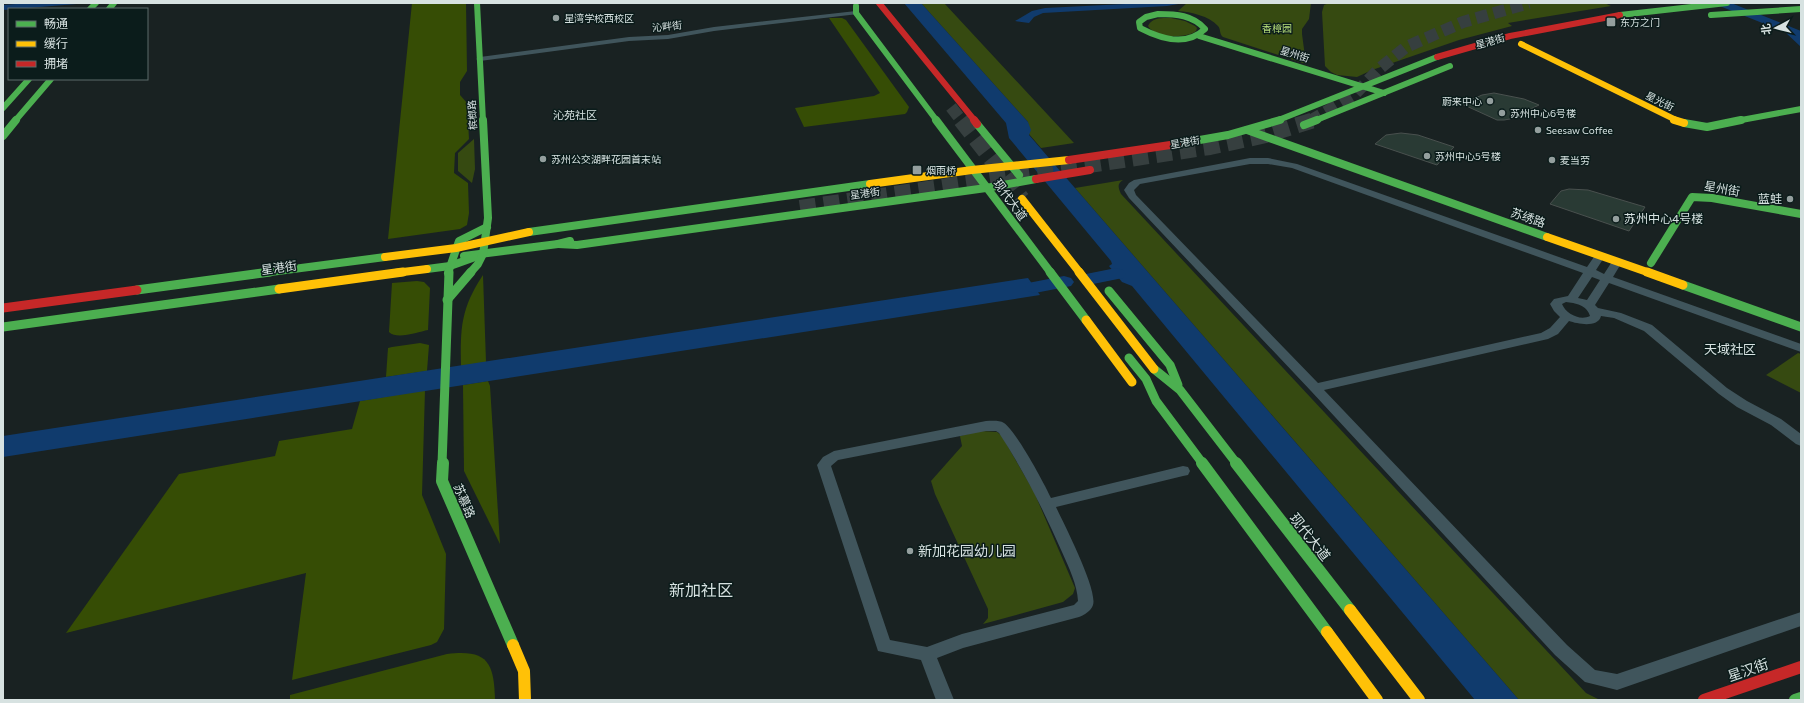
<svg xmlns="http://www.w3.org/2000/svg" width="1804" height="703" viewBox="0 0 1804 703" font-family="Commissioner,'Noto Sans SC',sans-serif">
<rect width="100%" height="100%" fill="#192222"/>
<g fill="#364a11">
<polygon points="921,3 944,3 1074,143 1041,148 1029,134 1028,122"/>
<path d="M1187 3H1311L1309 19 1302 29V34L1306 64 1223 37C1219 34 1221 29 1218 26 1209 16 1191 12 1178 11Z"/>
<polygon points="1329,3 1604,3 1611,6 1508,23 1512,26 1459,40 1372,70 1357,77 1337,75 1331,72 1325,66 1322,12 1324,5"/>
<path d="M1171 18 1185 21 1195 26 1197 28 1196 31C1186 39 1155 38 1148 26 1152 17 1163 18 1171 18Z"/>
<polygon points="474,139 475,169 472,183 458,171 458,153"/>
<path d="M1123 180C1117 184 1118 187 1121 194L1586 693 1600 700H1519L1075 188Z"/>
<polygon points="1798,353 1801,354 1801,393 1766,375"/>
<polygon points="981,431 997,432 1002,436 1015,459 1034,492 1075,588 1073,594 1063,602 983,624 988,618 988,609 935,494 931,481 962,446 960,436"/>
</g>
<g fill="#364d05">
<polygon points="412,3 466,3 467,71 460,82 460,95 467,103 469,139 455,153 454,173 468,183 469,213 467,225 460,229 388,239"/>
<polygon points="829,18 842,18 846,20 909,107 907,112 905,114 804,127 795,108 874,96 880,93"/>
<path d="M483 275 486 362 461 366C460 328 461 308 483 275Z"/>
<path d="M417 281 424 282 430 288 428 330C418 332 397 340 389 332L392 283Z"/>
<polygon points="420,343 429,345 427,371 386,377 388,348 392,347"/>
<polygon points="488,381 490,386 500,544 464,471 463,385"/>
<polygon points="425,390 422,495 446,554 444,629 437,642 431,645 292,680 306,573 66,633 179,474 275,456 279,441 352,429 360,401"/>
<path d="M447 654C488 649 494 663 495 700H290V695Z"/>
</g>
<g fill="#103b6d">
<polygon points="28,3 89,3 3,10 3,5"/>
<polygon points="904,3 921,3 1028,122 1031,130 1029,135 1519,700 1475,700 1132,286 1122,282 1109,266 1112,264 1111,261 1009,138 1006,123"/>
<polygon points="1145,3 1184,3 1167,6 1043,13 1034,17 1029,23 1015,21 1032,11 1045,8"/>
<polygon points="1712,3 1731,3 1801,31 1801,47 1785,32"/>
<polygon points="1028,278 1040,295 3,457 3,436"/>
</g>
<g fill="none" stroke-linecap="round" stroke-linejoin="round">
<g fill="#103b6d" fill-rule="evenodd">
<polygon points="1116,268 1123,270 1126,274 1123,278 1093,284 1086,282 1083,278 1086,274"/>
<polygon points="1064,276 1071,278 1074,282 1071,286 1035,293 1028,291 1025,287 1028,283"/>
</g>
</g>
<g fill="#293a34" stroke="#49504e">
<polygon points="1494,93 1524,99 1539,105 1510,119 1504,120 1497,120 1462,104 1482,95"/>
<polygon points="1401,133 1418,135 1454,147 1437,165 1375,144 1386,135"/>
<polygon points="1569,189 1588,190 1645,207 1629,231 1550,204 1561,191"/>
</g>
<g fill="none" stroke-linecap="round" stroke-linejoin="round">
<g stroke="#363f3f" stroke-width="12" stroke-dasharray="12 6" stroke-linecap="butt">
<polyline points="951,107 962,121"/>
<polyline points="1310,121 1353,96 1379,69 1406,47 1463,22 1529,3"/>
</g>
<g stroke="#363f3f" stroke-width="16" stroke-dasharray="16 8" stroke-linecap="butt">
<polyline points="961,120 1022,199"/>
<polyline points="800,208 1210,147 1266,135 1314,120"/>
</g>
<g fill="#40555c" fill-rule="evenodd">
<polygon points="856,11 858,12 858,14 714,31 668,39 629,41 480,61 476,59 480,57 629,37 668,35 714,27"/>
<path d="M1250 158H1268L1297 164 1587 267 1596 254H1604L1605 256 1596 270 1604 274 1613 260H1621L1622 262 1613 277 1801 344V352L1609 283 1595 305 1598 308 1621 313 1652 325 1727 388 1747 401 1781 419 1801 434V446L1796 444 1771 425 1737 407 1719 394 1644 331 1614 318 1601 316C1598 328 1578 324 1569 321L1558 334 1548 339 1324 390 1567 645 1595 670 1617 674 1801 612V626L1617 690 1585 682 1555 655 1311 391 1129 198 1124 190 1129 183 1134 180ZM1250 164H1268L1292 168 1583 273 1568 296 1554 299 1550 304 1554 311 1560 317 1550 328 1541 333 1318 383 1136 195 1134 190 1140 184ZM1592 277 1600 280 1587 300 1578 298ZM1566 302C1575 303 1587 305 1590 316 1580 321 1566 314 1562 304Z"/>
<path d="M986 421C992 421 999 420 1004 423 1016 431 1044 483 1051 498L1183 466 1188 467 1190 471 1188 475 1183 476 1056 507C1064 524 1098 590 1093 605 1091 611 1084 615 1079 617L963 648 937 658 954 700H936L921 660 878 651 817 465 823 457 834 451ZM986 431H996L999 433C1024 471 1044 511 1062 552 1069 568 1077 584 1078 601L1074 605 962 634 927 647 890 640 831 466 838 460Z"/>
</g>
<g stroke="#4caf50" stroke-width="6">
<polyline points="477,3 483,121"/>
<polyline points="856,6 856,13 937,121"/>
<polyline points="90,9 96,3"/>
<polyline points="109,9 114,3"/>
<path d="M1158 14C1176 14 1193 15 1205 29 1186 47 1161 39 1140 28L1139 22 1146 17Z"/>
<polyline points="1620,15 1727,3"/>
<polyline points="1711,15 1801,9"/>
<polyline points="1199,36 1384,93"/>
<polyline points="3,108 29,79"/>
<polyline points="15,121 51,79"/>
<polyline points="1276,121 1437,57"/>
<polyline points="1314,121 1450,66"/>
<polyline points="1736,121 1801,109"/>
</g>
<g stroke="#4caf50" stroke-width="8">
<polyline points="936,120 1051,273"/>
<polyline points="1684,123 1707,127 1741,120"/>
<polyline points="977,124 1019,175"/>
<polyline points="1304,125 1317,120"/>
<polyline points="1247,130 1547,237"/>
<polyline points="3,136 16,120"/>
<polyline points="1177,144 1228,135 1280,120"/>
<polyline points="529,232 870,184"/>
<polyline points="558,244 577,245 986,188 1036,179"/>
<polyline points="464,256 558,244 570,241"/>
<polyline points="1651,263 1692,197 1712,198 1801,214"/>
<polyline points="427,269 450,266 478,256"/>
<polyline points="263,273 385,257"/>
<polyline points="448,273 459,241 487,227"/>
<polyline points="470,273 478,264 483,254 488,218 483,120"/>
</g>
<g stroke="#4caf50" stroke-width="9">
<polyline points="1050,272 1086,320"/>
<polyline points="1683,285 1801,327"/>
<polyline points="137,290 270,272"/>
<polyline points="1109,291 1170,365 1178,385"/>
<polyline points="447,300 471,272"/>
<polyline points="3,327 279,289"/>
<polyline points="1129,358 1146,379 1156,401 1203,464"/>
<polyline points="1154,369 1180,390 1237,464"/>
<polyline points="442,464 449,272"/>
</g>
<g stroke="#4caf50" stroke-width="12">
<polyline points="443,463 442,481 513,645"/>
<polyline points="1202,463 1327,632"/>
<polyline points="1236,463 1350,610"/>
<polyline points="1795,700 1801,698"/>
</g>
<polyline stroke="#ffc107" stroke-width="6" points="1521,44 1678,121"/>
<g stroke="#ffc107" stroke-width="8">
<polyline points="1674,120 1684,123"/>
<polyline points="870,184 972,170 1069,160"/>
<polyline points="1022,199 1080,273"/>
<polyline points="1547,237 1650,273"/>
<polyline points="385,257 456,248 529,232"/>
<polyline points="395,273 427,269"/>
</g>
<g stroke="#ffc107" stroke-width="9">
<polyline points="1079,272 1154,369"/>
<polyline points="1647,272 1683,285"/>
<polyline points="279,289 403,272"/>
<polyline points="1086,320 1132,382"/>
</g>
<g stroke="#ffc107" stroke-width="12">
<polyline points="1350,610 1419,700"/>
<polyline points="1327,632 1377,700"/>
<polyline points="513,645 524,671 525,700"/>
</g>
<g stroke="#c62828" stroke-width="6">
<polyline points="879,3 975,121"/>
<polyline points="1437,57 1510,36 1620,15"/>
</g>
<g stroke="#c62828" stroke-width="8">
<polyline points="974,120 977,124"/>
<polyline points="1069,160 1177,144"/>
<polyline points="1036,179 1090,170"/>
</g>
<polyline stroke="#c62828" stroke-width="9" points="3,308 137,290"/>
<polyline stroke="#c62828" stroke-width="12" points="1704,700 1801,667"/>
</g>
<g fill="#949f9e" stroke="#0b1c1b" stroke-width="1.5">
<circle cx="556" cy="18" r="4"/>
<rect x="1606" y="17" width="10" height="10" rx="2"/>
<circle cx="1490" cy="101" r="4"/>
<circle cx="1502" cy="113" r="4"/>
<circle cx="1538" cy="130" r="4"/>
<circle cx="1427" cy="156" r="4"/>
<circle cx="543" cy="159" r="4"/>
<circle cx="1552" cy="160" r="4"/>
<rect x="912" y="165" width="10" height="10" rx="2"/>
<circle cx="1790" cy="199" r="4"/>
<circle cx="1616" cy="219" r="4"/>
<circle cx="910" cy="551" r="4"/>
</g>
<g text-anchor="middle" stroke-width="3" stroke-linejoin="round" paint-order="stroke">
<g font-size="10" fill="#d7e2e1" stroke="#0b1c1b" text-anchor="start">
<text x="564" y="22">星湾学校西校区</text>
<text x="1620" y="26">东方之门</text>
<text x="1482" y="105" text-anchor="end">蔚来中心</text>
<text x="1510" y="117">苏州中心6号楼</text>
<text x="1546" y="134">Seesaw Coffee</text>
<text x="1435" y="160">苏州中心5号楼</text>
<text x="551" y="163">苏州公交湖畔花园首末站</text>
<text x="1560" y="164">麦当劳</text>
<text x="926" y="174">烟雨桥</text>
</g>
<g font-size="10" fill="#d7e2e1" stroke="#0b1c1b">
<text transform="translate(667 26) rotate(-6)" y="4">沁畔街</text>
<text transform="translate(1490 41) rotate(-16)" y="4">星港街</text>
<text transform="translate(1295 54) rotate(17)" y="4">星州街</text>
<text transform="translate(1660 101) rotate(26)" y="4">星光街</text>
<text transform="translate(472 115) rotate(-93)" y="4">槟榔路</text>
<text transform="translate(1185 142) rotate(-10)" y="4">星港街</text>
<text transform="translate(865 193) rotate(-8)" y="4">星港街</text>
</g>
<g font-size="10" fill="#b8df7a" stroke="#0b1c1b">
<text x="1277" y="32">香樟园</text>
</g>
<g font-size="11" fill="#d7e2e1" stroke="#0b1c1b">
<text x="575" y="119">沁苑社区</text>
</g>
<g font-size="12" fill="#d7e2e1" stroke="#0b1c1b">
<text transform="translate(1722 189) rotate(10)" y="4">星州街</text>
<text transform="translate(1010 200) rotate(54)" y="4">现代大道</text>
<text transform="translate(1528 218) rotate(19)" y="4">苏绣路</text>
<text transform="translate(279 268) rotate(-8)" y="4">星港街</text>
<text transform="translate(464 501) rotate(67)" y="4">苏慕路</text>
</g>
<g font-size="12" fill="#d7e2e1" stroke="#0b1c1b" text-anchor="end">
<text x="1782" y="203">蓝蛙</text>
<text x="1624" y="223" text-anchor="start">苏州中心4号楼</text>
</g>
<g font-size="13" fill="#d7e2e1" stroke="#0b1c1b">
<text x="1730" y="354">天域社区</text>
</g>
<g font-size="14" fill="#d7e2e1" stroke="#0b1c1b">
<text transform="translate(1310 537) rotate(52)" y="5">现代大道</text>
<text transform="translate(1748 670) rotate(-19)" y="5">星汉街</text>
</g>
<g font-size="14" fill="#d7e2e1" stroke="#0b1c1b" text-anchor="start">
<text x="918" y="556">新加花园幼儿园</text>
</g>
<g font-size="16" fill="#d7e2e1" stroke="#0b1c1b">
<text x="701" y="596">新加社区</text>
</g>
</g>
<rect width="1804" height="703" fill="none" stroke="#d7e2e1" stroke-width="8"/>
<rect x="8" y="8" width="140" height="72" fill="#0b1c1b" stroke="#5d6b6a"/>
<rect x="16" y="21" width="20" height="6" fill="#4caf50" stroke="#5d6b6a"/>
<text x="44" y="28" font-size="12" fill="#d7e2e1">畅通</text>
<rect x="16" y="41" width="20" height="6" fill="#ffc107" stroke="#5d6b6a"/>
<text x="44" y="48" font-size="12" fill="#d7e2e1">缓行</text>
<rect x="16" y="61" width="20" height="6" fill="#c62828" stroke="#5d6b6a"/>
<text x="44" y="68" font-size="12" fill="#d7e2e1">拥堵</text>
<g transform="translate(1776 28) rotate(263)" stroke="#0b1c1b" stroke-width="3" paint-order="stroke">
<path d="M0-3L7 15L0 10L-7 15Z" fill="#d7e2e1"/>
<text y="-6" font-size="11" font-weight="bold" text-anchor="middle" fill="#d7e2e1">北</text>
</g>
</svg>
